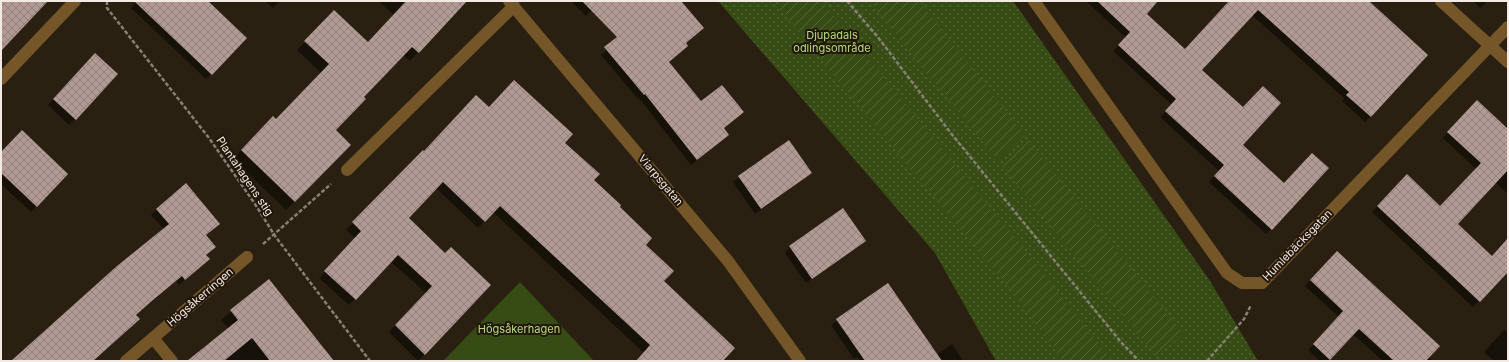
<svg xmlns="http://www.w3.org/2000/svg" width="1509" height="362" viewBox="0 0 1509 362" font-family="Inter,sans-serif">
<defs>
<pattern id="grass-dots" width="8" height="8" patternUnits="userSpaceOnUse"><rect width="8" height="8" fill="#374b14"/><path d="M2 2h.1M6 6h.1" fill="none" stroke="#546536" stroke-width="1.8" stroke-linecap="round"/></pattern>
<pattern id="garden-furrows" width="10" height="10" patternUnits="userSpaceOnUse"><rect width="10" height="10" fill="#374b14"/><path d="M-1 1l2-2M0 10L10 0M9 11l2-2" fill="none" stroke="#546536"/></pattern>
<pattern id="building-cross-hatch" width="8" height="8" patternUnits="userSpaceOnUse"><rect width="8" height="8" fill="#b19a96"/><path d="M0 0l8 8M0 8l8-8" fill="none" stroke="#92817d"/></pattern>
</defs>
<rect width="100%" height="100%" fill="#2a2012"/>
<polygon fill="url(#grass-dots)" points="718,1 1013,1 1210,281 1258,361 996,361 935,253"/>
<polygon fill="#374b14" points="520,282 594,361 443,361"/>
<g fill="url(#garden-furrows)">
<polygon points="773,1 822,1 1041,270 1113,361 1063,361 1009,288"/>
<polygon points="869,1 919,1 1025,135 998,161"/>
<polygon points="1028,140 1184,334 1156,356 1001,165"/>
</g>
<g fill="#0007">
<polygon points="137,1 207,1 245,38 206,79 131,8"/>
<polygon points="265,1 280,1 273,8"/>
<polygon points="378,1 462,1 410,61 403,55 362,97 335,130 349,145 286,210 233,159 273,117 276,120 321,73 297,50 334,12 368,43 394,15"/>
<polygon points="571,1 601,1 586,16"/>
<polygon points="666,1 680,1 685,43 668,62 723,128 722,140 691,165 639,98 638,99 601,55"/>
<polygon points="1086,1 1157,1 1145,14 1185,50 1230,1 1367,1 1426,55 1365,122 1342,101 1344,98 1252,15 1201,70 1242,145 1284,184 1271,229 1266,234 1209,182 1219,171 1160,117 1172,105 1113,51 1126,38"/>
<polygon points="1473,1 1488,1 1480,8"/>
<polygon points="89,60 116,74 69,125 48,105"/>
<polygon points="1472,107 1508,131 1508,194 1495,182 1457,224 1492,257 1508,239 1508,271 1473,307 1372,212 1407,176 1440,207 1476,169 1443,138"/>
<polygon points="489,108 564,143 593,180 618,207 644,245 663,281 727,361 642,361 644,353 493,212 478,228 436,188 407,218 445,254 425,354 418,361 389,332 426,293 390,261 349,305 319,278 356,239 346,230 423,151 424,152"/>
<polygon points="789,141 811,173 755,214 733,182"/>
<polygon points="1,153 67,174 31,212 1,184"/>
<polygon points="157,209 214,229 205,236 206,255 203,264 179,285 176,281 83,361 13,361 164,229 151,215"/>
<polygon points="864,241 806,283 785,253 790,247"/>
<polygon points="1337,252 1429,357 1433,361 1383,361 1353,334 1328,361 1320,361 1308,350 1339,317 1305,286"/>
<polygon points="269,280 332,361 191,361 229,329 221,320"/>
<polygon points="888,285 936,355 952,344 963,361 860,361 857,357 854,359 831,325"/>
<polygon points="1504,330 1508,333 1508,361 1494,361 1484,352"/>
</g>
<g fill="url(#building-cross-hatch)">
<polygon points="1,1 48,1 1,51"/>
<polygon points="134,1 208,1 247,38 212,75"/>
<polygon points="406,1 467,1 419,53 412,47 364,97 366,99 336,130 351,145 295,202 241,150 273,116 276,119 329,64 304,41 334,10 368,42"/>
<polygon points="582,1 681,1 704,28 686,43 688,46 669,62 701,101 722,85 744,112 724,128 729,135 697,160 645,94 644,95 604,47 617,37"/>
<polygon points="1097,1 1158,1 1147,14 1185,49 1229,1 1369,1 1428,55 1371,117 1346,95 1349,92 1258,10 1202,70 1243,107 1263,86 1281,103 1243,145 1284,183 1312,153 1329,168 1272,230 1214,176 1224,165 1165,111 1176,99 1118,45 1130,32"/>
<polygon points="95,53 118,74 76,120 53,99"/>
<polygon points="514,80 573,134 565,143 600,174 594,180 621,205 620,207 652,238 646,245 674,271 664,281 735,348 723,361 636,361 650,345 500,206 485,222 443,182 409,218 445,253 451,247 491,285 425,355 395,325 432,286 398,255 356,300 324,271 361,231 352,222 423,150 424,151 476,95 489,107"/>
<polygon points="1477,100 1508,129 1508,170 1458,224 1492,256 1508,238 1508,272 1480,302 1377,206 1407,174 1440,206 1461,184 1481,163 1447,132"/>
<polygon points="22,130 68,174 37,207 1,173 1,152"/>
<polygon points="789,140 812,173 761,209 738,176"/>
<polygon points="186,183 220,224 206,235 216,247 206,255 210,259 185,280 182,276 153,300 136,315 140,319 93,361 11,361 117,266 169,224 156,209"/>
<polygon points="843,208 866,241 812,279 789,246"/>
<polygon points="1337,251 1440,346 1426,361 1394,361 1359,329 1330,360 1313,344 1343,311 1310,280"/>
<polygon points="269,279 334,361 270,361 252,338 224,361 187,361 238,320 230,310"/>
<polygon points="888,283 942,361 865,361 836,319"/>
</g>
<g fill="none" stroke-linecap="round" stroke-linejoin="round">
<g stroke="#898075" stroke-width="2.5" stroke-dasharray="4 2" stroke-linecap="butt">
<polyline points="107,1 107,8 209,138 255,204 275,236 370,361"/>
<polyline points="847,1 877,36 950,132 1120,341 1139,361"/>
<polyline points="263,244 331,184"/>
<polyline points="1207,361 1244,319 1251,305"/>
</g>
<g stroke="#755628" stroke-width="12">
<polyline points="509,1 728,261 800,361"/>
<polyline points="1034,1 1227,273 1242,283 1262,283 1508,27"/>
<polyline points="1441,1 1508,62"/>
<polyline points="1,79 75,1"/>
<polyline points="347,170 514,6"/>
<polyline points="153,338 247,257"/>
<polyline points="126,361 153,338 172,361"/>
</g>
</g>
<g text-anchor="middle" stroke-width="4" stroke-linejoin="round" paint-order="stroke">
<g font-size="11" fill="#b5de7a" stroke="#211609">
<text x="832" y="39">Djupadals<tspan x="832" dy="13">odlingsområde</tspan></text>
<text x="519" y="333">Högsåkerhagen</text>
</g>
<g font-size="11" fill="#f3ebe3" stroke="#211609">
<text transform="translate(245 176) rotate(56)" y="4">Plantahagens stig</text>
<text transform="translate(661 180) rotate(50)" y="4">Viarpsgatan</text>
<text transform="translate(1297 245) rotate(-46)" y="4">Humlebäcksgatan</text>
<text transform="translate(200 297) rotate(-41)" y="4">Högsåkerringen</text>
</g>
</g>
<rect width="1509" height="362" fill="none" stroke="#f3ebe3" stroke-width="4"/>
</svg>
